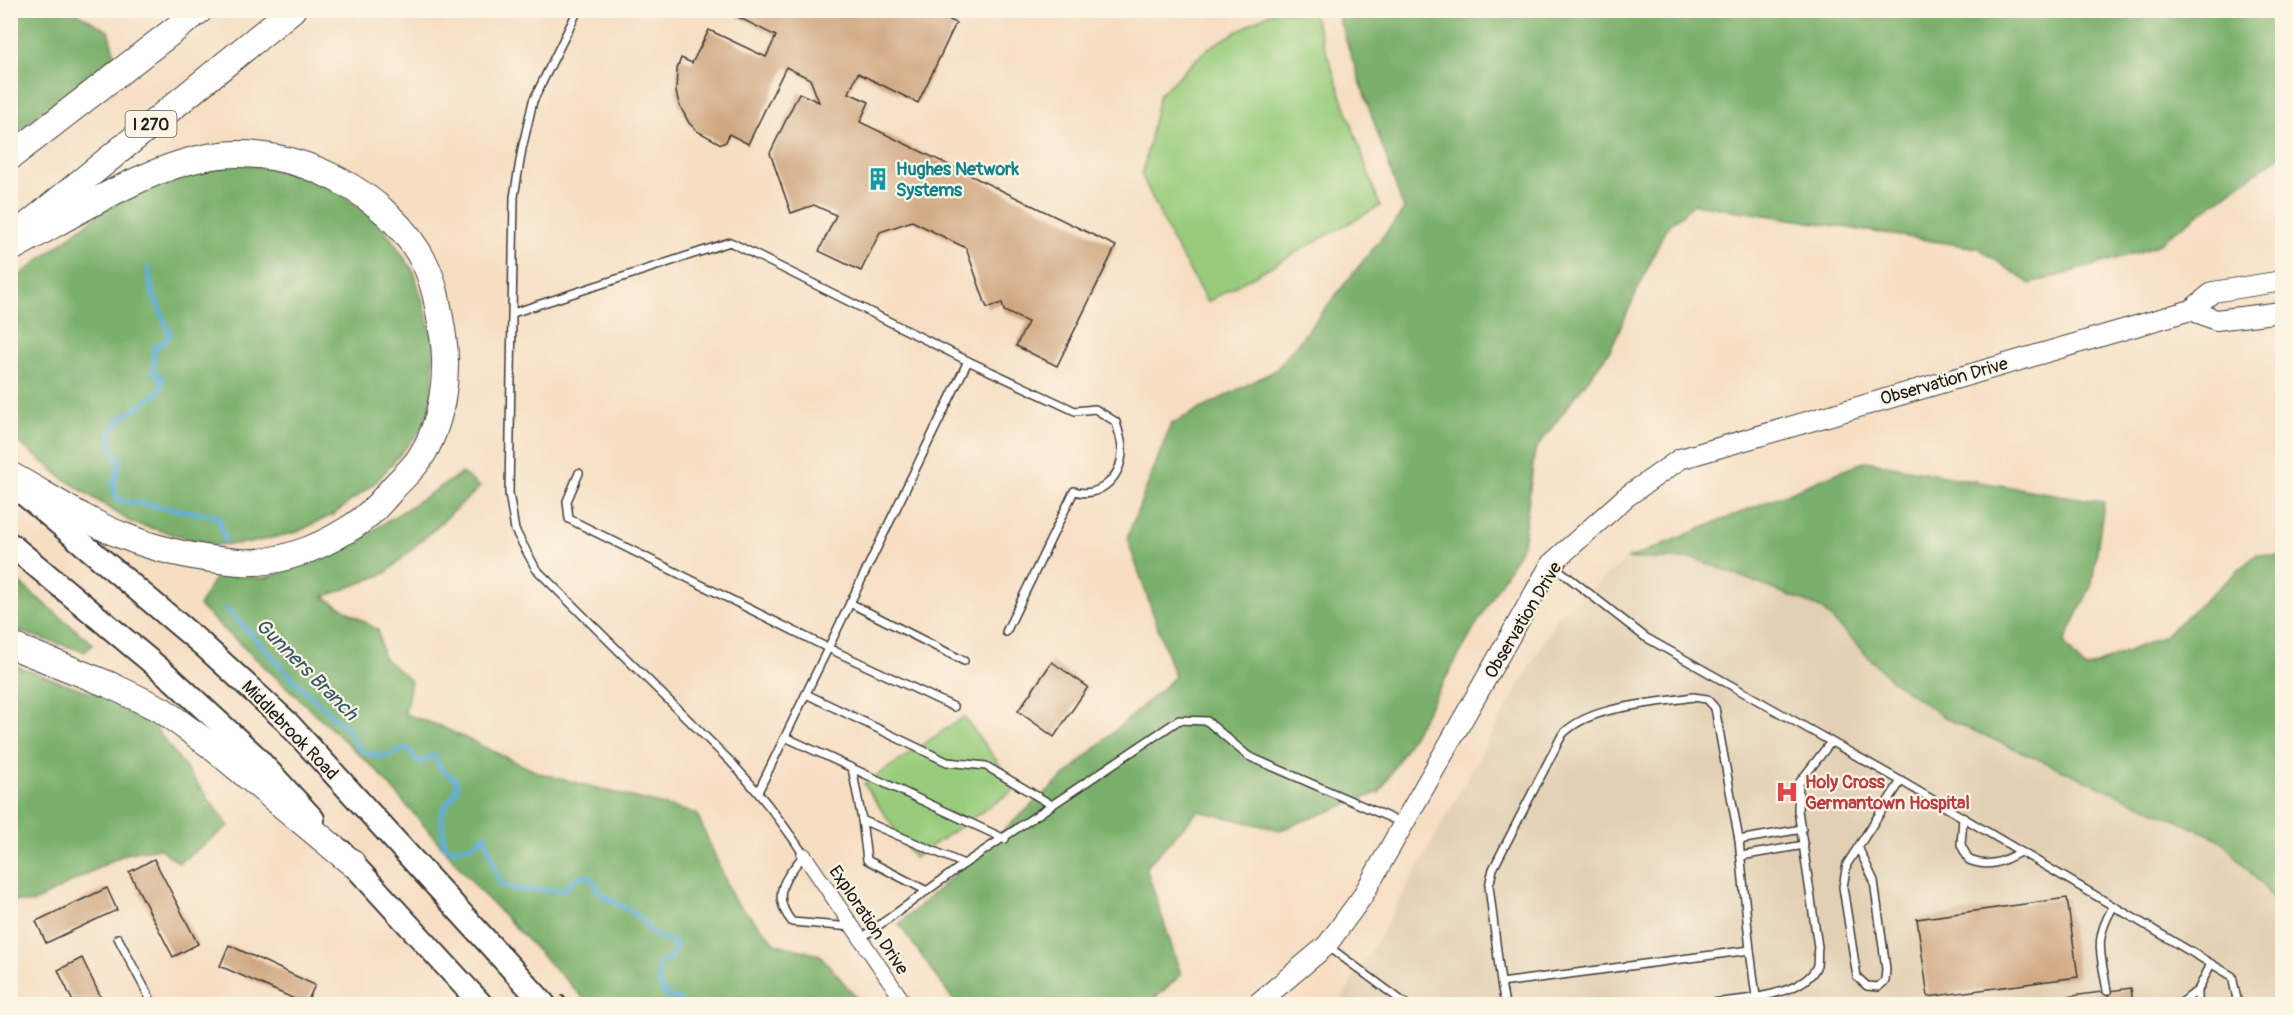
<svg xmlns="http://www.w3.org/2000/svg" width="2293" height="1015" viewBox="0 0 2293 1015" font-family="Pangolin,sans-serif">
<rect width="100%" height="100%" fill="#fcf5e5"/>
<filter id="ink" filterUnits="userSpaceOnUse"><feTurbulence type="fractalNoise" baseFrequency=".0167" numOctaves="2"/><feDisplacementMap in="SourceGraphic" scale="12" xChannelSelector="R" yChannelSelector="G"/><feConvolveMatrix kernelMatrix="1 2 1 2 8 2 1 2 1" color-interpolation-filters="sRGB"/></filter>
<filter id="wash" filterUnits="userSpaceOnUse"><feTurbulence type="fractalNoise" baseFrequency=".008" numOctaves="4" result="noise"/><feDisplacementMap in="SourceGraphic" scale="24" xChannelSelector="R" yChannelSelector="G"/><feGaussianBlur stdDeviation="1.35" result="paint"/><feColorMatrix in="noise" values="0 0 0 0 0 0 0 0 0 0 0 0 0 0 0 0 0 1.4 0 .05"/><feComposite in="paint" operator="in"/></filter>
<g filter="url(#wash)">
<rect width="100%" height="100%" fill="#f6dec3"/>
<polygon fill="#e3d0b4" points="1627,559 1696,559 1821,608 1891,680 2219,839 2266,889 2282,915 2282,1004 1338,1004 1378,939 1557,617"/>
<g fill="#98cc7c" stroke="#5a744c" stroke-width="1.5">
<polygon points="1273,11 1312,11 1380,206 1207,302 1171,238 1142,176 1159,95 1208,48"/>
<polygon points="964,717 1017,788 914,858 864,784"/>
</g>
<g fill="#7ab06c" stroke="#4b6644" stroke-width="1.5">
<polygon points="11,10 74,11 108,31 115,55 11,137"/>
<polygon points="1336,11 2282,11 2282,154 2152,248 2030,284 1978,248 1694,204 1666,228 1610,350 1535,450 1523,544 1380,792 1280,830 1198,811 1146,867 1181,975 1148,1004 956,1004 899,924 1175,677 1127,538 1171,424 1276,370 1404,210"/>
<polygon points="241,163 321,180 380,222 414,272 434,340 432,400 421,430 377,481 334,514 297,532 250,543 214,545 132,523 61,477 11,436 11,282 106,209 160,180"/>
<polygon points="1866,461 1955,478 2104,502 2092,584 2064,643 2085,669 2164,636 2257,554 2282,557 2282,915 2266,889 2219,839 1947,719 1891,680 1821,608 1696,559 1627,559"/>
<polygon points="462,473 480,487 386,573 324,597 378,630 383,657 411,681 405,714 440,726 539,773 697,814 734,900 777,944 820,955 862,1004 589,1004 481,892 377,771 199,606 217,574 265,578 338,553"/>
<polygon points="10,576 11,576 93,644 85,652 11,629"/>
<polygon points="10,664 112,700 155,727 229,826 179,863 159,848 125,854 32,903 11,900"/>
</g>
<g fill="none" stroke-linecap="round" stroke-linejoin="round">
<g stroke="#5eaed9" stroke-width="5">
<path d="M148 268 152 291 170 334 166 341 154 347V373L163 379C162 383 161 389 158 392 140 411 89 424 120 460L113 487 118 500 218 516 225 540"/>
<path d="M226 608 300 686 347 729 359 749C376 756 386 762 401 748L408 749 419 763 434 755 442 770 456 780C459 796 450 797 444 809 438 820 445 831 443 843L450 850 473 845 485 835 500 885 519 890H562C572 884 578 872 591 877 598 901 623 902 640 918 647 925 649 933 659 937 665 940 671 939 676 944L671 959 659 963V981L664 994 686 1004"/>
</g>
</g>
<g id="blocks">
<g fill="#cea37c">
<polygon points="724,10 930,10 956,23 918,103 858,73 849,93 869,102 860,122 1116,246 1057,366 1016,346 1028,322 1004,311 1002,303 987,308 966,248 912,221 880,232 861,271 819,251 836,215 814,205 791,213 770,153 799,93 819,102 810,79 786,67 748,144 729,134 726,142 721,144 697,131 689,123 679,104 676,92 677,69 681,58 692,63 709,30 766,57 776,36"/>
<polygon points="1052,662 1088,687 1054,737 1018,711"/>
<polygon points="154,859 198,944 173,957 129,872"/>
<polygon points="107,888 117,910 46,943 36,921"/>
<polygon points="2067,898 2078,977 1928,997 1917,919"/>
<polygon points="229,945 315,985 306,1004 220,966"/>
<polygon points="82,958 104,1004 74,1004 58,970"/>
<polygon points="2131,988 2133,1004 2028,1004 2027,1002"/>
</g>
</g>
</g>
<g filter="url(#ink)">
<use href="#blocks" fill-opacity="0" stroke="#3d3935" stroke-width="1.5"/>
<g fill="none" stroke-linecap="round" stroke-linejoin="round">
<g stroke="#3d3935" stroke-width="10">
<g id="lane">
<path d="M578 10 533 101 522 149 514 197 509 493 515 530 536 569 730 761C757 790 782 821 804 855 785 878 770 895 792 922L852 927"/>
<path d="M513 313 730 242 968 361 1075 411 1095 409 1116 422C1118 430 1122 441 1122 449 1123 476 1100 499 1074 491L1006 632"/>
<polyline points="579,473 567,501 569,519 828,648 954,707"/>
<polyline points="1554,566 1645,637 1901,781 2232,976 2238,1004"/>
<polyline points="850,603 964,661"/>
<polyline points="806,694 947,762 986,766 1052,805 964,864 860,939"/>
<path d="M1693 697 1707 699 1715 708 1739 840 1750 950 1501 983 1489 886 1493 869 1562 735C1589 705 1654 704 1693 697Z"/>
<polyline points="785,737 1005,839"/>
<polyline points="852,768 862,820 964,864"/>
<polyline points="758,792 968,361"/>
<polyline points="1052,805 1179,720 1207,721 1248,756 1402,823"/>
<path d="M1963 818 1961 845 1969 860C1989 868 2002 862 2020 852"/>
<polyline points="862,820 867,860 927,891"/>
<polyline points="1739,840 1802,829"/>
<polyline points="1859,849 1874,881 1886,969 1885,981 1878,987 1867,986 1857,977 1843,887 1847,864 1901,781"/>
<polyline points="1741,856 1804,845"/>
<polyline points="118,938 153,1004"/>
<polyline points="1329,947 1406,1004"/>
<polyline points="1750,950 1756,997"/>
<polyline points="1501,983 1505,1004"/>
<path d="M2107 991C2101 953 2093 941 2113 907"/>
<path d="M1700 1004C1729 1001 1806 998 1817 965 1818 960 1817 952 1818 947L1798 810 1799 783 1831 742"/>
<polyline points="2180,1004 2198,990"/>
<polyline points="2198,1004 2198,990 2211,964"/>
</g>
</g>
<g stroke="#3d3935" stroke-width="16">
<polyline id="street" points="804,855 905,1004"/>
</g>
<g stroke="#3d3935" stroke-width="22">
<g id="secondary">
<polyline points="2191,310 2216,320 2282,312"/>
<polyline points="1257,1004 1327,945 1362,897 1551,564 1626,497 1680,459 2191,310 2213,292 2282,281"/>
</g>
</g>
<g stroke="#3d3935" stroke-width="26">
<g id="primary">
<polyline points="12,484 203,645 286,721 544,1004"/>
<polyline points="10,544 173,680 253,754 313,819"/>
<polyline points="341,851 481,1004"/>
</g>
</g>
<g stroke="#3d3935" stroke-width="28">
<g id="highway">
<polyline points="10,157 200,10"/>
<polyline points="18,233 292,10"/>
<path d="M10 249C70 217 146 166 213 156 293 144 388 191 425 264 436 286 439 313 443 336 449 375 442 425 420 458 413 469 402 478 393 488 379 505 366 519 347 530 317 549 275 565 239 562 200 559 157 550 121 535 83 520 47 495 10 475"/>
<polyline points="10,645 110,685 162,710 210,745 353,864"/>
</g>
</g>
<polyline stroke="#3d3935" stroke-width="3" stroke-dasharray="4.5 4.5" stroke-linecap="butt" points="562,995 571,1004"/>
<use href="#lane" stroke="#fff" stroke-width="7"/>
<use href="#street" stroke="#fff" stroke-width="14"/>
<use href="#secondary" stroke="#fff" stroke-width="20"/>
<use href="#primary" stroke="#fff" stroke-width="22"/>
<use href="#highway" stroke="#fff" stroke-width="26"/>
</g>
</g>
<defs>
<g id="building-bare" transform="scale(1.8)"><path d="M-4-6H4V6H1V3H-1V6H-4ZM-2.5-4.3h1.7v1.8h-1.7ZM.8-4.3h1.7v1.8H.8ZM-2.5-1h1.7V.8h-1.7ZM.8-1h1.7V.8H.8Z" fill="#0f9aa8" stroke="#fcf5e5" stroke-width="2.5" paint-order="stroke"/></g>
<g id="hospital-bare" transform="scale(1.8)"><path d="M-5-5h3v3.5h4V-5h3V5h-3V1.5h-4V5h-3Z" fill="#e0444e" stroke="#fcf5e5" stroke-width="2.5" paint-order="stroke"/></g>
</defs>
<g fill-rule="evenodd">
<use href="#building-bare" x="878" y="179"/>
<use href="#hospital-bare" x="1787" y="792"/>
</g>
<g text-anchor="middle" stroke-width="4.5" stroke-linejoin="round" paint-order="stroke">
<rect fill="#fcf5e5" stroke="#5f5d58" stroke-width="1.5" x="125.5" y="111" width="51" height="26" rx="4.5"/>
<g font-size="16" font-weight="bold" fill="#1c1c1c">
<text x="151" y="130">I 270</text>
</g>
<g font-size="18" font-weight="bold" fill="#0d838f" stroke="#fcf5e5" text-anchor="start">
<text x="896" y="175">Hughes Network<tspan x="896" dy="21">Systems</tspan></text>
</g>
<g font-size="18" fill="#1c1c1c" stroke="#fcf5e5">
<text transform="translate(1944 381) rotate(-16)" y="6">Observation Drive</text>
<text transform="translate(1523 620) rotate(-59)" y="6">Observation Drive</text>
<text transform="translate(290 730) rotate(46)" y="6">Middlebrook Road</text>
<text transform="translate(869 920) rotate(56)" y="6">Exploration Drive</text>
</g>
<g font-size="18" font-weight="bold" fill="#be3a42" stroke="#fcf5e5" text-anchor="start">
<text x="1805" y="788">Holy Cross<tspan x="1805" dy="21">Germantown Hospital</tspan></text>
</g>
<g font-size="20" font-style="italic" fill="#365668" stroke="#fcf5e5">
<text transform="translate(307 669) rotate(45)" y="7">Gunners Branch</text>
</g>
</g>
<rect width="2293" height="1015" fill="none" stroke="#fcf5e5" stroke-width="36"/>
</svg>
